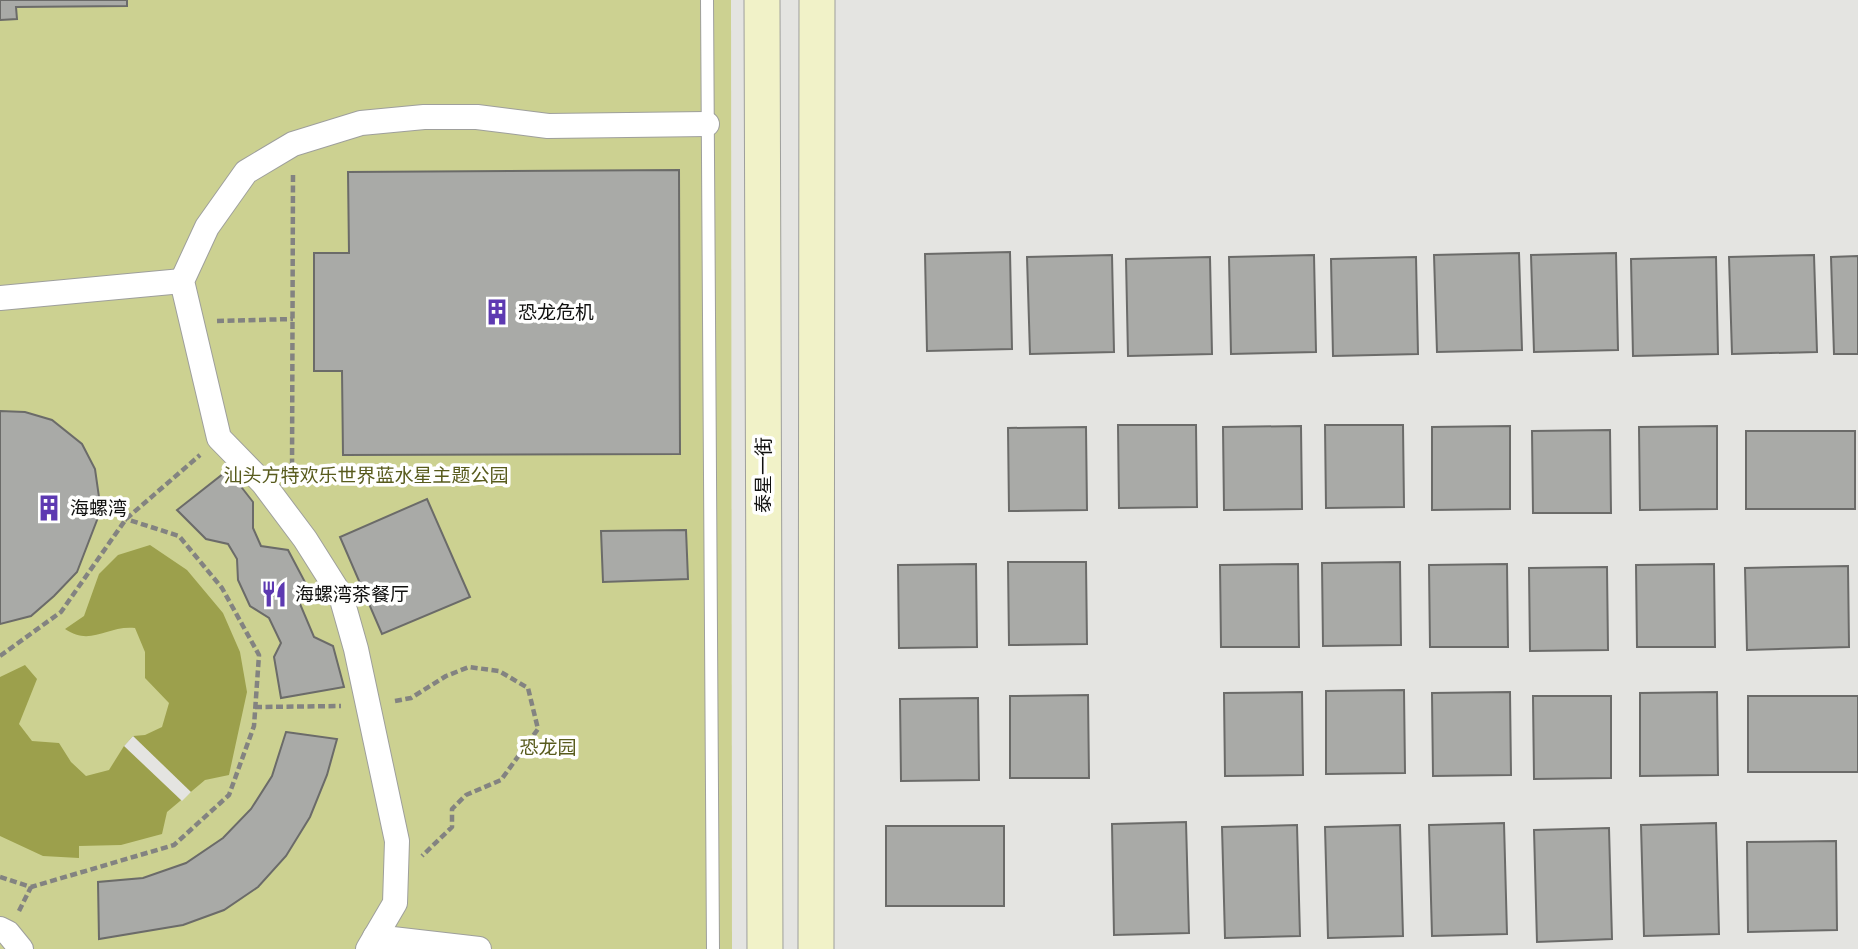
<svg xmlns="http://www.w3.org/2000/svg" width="1858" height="949" viewBox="0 0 1858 949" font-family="Lato,'Noto Sans SC',sans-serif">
<rect width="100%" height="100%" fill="#e4e4e1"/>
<polygon fill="#ccd191" points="0,0 731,0 732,949 0,949"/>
<path fill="#9ca04c" d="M150 545 187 570 223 613 240 652 247 692 229 775 205 780 167 812 162 834 121 845 79 846V858L43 856 0 836V677L25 665 37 679 19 724 32 741 59 743 71 762 86 776 109 770 124 746 133 736 145 735 162 727 169 703 145 678V652L135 628C107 625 91 647 65 629L84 616 99 574 118 555Z"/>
<polygon fill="#e4e4e1" points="133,736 191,792 182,801 124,746"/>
<g fill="#a9aaa7" stroke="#6b6b69" stroke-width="2">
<polygon points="0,0 127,0 127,6 16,7 17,19 0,20"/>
<polygon points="679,170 680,454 343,455 342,371 314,371 314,253 349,253 348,172"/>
<polygon points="1010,252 1012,349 927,351 925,254"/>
<polygon points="1519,253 1522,350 1437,352 1434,255"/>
<polygon points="1616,253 1618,350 1534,352 1531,255"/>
<polygon points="1112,255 1114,352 1030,354 1027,257"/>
<polygon points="1314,255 1316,352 1231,354 1229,257"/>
<polygon points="1814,255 1817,352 1732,354 1729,257"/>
<polygon points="1858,256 1858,354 1834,354 1831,257"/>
<polygon points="1210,257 1212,354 1128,356 1126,259"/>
<polygon points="1416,257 1418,354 1333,356 1331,259"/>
<polygon points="1716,257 1718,354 1633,356 1631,259"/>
<polygon points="0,411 25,412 52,420 82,444 95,469 99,497 97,520 77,572 54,596 31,616 0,624"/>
<polygon points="1118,425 1196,425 1197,507 1119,508"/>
<polygon points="1325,425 1403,425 1404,507 1326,508"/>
<polygon points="1301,426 1302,509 1224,510 1223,427"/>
<polygon points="1510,426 1510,509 1432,510 1432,427"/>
<polygon points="1717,426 1717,509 1640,510 1639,427"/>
<polygon points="1086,427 1087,510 1009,511 1008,428"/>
<polygon points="1610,430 1611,513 1533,513 1532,431"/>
<rect x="1746" y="431" width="109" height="78"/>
<polygon points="228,470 253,502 253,528 261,546 288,550 306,584 300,604 314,637 333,646 344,687 281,698 274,657 281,643 269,618 250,606 238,580 237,559 228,544 206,539 177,510"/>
<polygon points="427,499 470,597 382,634 340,537"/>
<polygon points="686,530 688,579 603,582 601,531"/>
<polygon points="1008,562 1086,562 1087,644 1009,645"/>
<polygon points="1400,562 1401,645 1323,646 1322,563"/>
<polygon points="976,564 977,647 899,648 898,565"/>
<polygon points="1298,564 1299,647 1221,647 1220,565"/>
<polygon points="1507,564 1508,647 1430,647 1429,565"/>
<polygon points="1714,564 1715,647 1637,647 1636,565"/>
<polygon points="1848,566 1849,647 1747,650 1745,568"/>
<polygon points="1607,567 1608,650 1530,651 1529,568"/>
<polygon points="1404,690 1405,773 1326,774 1326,691"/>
<polygon points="1302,692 1303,775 1225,776 1224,693"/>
<polygon points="1510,692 1511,775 1433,776 1432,693"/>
<polygon points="1717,692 1718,775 1640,776 1640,693"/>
<polygon points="1088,695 1089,778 1010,778 1010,696"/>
<polygon points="1533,696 1611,696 1611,778 1534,779"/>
<rect x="1748" y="696" width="110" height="76"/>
<polygon points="978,698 979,780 901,781 900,699"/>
<polygon points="286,732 337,739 327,775 310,817 286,856 258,887 224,910 183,925 99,939 98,882 143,878 186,863 223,838 251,809 272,776"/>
<polygon points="1186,822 1189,933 1114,935 1112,824"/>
<polygon points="1504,823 1507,934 1432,936 1429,825"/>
<polygon points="1716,823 1719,934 1644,936 1641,825"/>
<polygon points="1297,825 1300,936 1225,938 1222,827"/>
<polygon points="1400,825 1403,936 1328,938 1325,827"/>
<rect x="886" y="826" width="118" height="80"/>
<polygon points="1609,828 1612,939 1537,942 1534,830"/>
<polygon points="1836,841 1837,930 1748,932 1747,842"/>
</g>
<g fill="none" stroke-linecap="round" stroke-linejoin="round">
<g stroke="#9e9f9c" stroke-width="14">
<polyline id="lane" points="707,0 713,949"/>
</g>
<g stroke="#9e9f9c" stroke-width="26">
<g id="street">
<polyline points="0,298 182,281"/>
<polyline points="0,929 8,933 21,949"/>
<polyline points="375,937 479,949"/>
<polyline points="368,949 395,903 397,841 356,649 341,596 305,539 263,483 219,438 182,281 207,227 246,172 293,144 361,123 424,117 477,117 548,126 707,124"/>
</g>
</g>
<g stroke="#9e9f9c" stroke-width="37">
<g id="secondary">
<polyline points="762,0 765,949"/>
<polyline points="816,949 817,0"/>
</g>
</g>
<g stroke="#838381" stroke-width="4.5" stroke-dasharray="7 3.5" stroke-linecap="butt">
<polyline points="217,321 293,319"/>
<polyline points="292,476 293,173"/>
<polyline points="0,656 61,612 126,519 200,455"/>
<polyline points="395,701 411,698 446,676 469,667 499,671 528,688 538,729 501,780 466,795 452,809 452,827 422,856"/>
<polyline points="255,707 341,706"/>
<polyline points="0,877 31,887 174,845 229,795 254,726 259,655 222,588 179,536 126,519"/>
<polyline points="19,911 31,887"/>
</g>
<use href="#lane" stroke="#fff" stroke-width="12"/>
<use href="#street" stroke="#fff" stroke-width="24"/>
<use href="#secondary" stroke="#f1f2c8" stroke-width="35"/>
</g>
<defs>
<g id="building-bare" transform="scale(2.1)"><path d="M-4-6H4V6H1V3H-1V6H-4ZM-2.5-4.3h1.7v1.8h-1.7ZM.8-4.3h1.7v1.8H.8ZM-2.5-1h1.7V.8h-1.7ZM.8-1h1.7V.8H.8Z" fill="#5d39b1" stroke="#fffffe" stroke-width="2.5" paint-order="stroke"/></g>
<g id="restaurant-bare" transform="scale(2.1)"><path d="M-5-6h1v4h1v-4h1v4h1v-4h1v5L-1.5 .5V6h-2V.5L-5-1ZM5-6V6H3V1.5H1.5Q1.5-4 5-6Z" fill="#5d39b1" stroke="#fffffe" stroke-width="2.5" paint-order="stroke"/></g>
</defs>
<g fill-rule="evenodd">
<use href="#building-bare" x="497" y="312"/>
<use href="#building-bare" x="49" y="508"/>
<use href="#restaurant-bare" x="274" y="594"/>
</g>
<g text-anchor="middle" stroke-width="7" stroke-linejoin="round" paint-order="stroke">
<g font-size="19" fill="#111110" stroke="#fffffe" text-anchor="start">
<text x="518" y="319">恐龙危机</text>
<text x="70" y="515">海螺湾</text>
<text x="295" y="601">海螺湾茶餐厅</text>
</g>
<g font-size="19" fill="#585b1d" stroke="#fffffe">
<text x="366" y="482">汕头方特欢乐世界蓝水星主题公园</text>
<text x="548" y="754">恐龙园</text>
</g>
<g font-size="19" fill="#111110" stroke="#fffffe">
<text transform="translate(763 475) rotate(-90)" y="7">泰星一街</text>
</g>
</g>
</svg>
